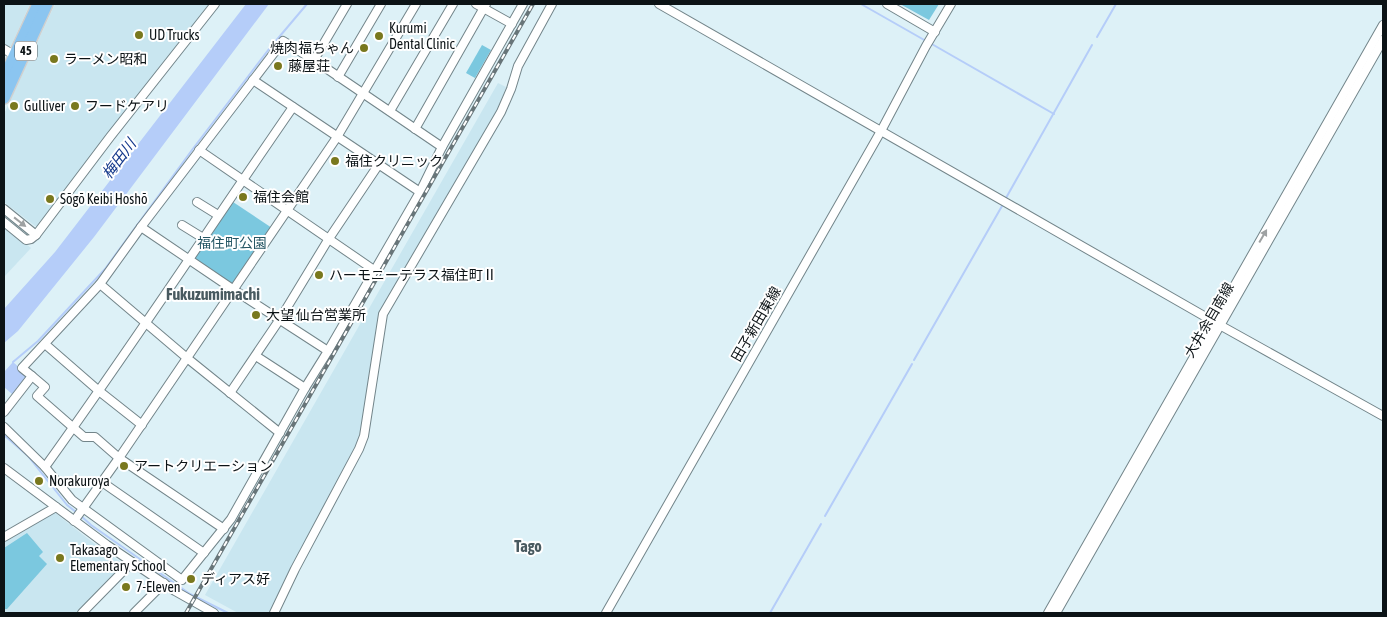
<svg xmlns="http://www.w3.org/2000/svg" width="1387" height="617" viewBox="0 0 1387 617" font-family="'Asap Condensed','Noto Sans JP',sans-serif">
<rect width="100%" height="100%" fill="#ddf1f7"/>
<g fill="#c9e6f0">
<polygon points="4,4 30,4 11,46 7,47 4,45"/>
<polygon points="55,4 209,4 40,226 35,226 4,202 4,114"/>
<polygon points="498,83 506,87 497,111 381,314 369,389 356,450 291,568 269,613 238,613 205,595"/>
<polygon points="4,227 31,248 4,277"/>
<polygon points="54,512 96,545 124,564 124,566 77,613 4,613 4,540"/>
</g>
<g fill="#7bc8df">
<polygon points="900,4 939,4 929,20"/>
<polygon points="482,45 491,50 475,78 466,73"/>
<polygon points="230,200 272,228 233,286 192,258"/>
<polygon points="27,533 43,552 39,556 47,564 7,609 4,609 4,548"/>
</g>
<g fill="#b5cdf9">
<polygon points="246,4 269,4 94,237 18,331 4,343 4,309 55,252"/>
<polygon points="13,362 28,375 12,394 4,387 4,372"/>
</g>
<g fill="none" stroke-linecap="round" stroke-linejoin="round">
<g stroke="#b5cdf9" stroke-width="2">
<polyline points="861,4 926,41"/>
<polyline points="1097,37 1116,4"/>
<polyline points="930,43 1054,114"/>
<polyline points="1006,198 1092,45"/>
<polyline points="914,360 1002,206"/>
<polyline points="13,362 38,341 105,269 192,150 269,49 307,4"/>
<polyline points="4,435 28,456 67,505 76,512"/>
<polyline points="80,515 91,525 190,594 228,613"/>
<polyline points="825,516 912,364"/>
<polyline points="770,613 821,524"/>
</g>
<g stroke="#73858a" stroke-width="10">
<g id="minor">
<polyline points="476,4 512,24"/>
<polyline points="659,4 1225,328 1383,416"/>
<polyline points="887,4 935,32"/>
<polyline points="4,49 14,55"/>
<polyline points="314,60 347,4"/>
<polyline points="338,77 381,4"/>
<polyline points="253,80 420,192"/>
<polyline points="390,111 453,4"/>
<polyline points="415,129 486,4"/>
<polyline points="199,150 374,270"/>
<polyline points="197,202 218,215"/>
<polyline points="4,209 36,235"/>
<polyline points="4,222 26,240 31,239 36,235 110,137 215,4"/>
<polyline points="182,225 203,238"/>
<polyline points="141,227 234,290 328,351"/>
<polyline points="100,284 187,358 280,433"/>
<polyline points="45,344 99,391 142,425"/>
<polyline points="256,356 305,388"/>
<polyline points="32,376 45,387 37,396 84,437 95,437 119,458 337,137 416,4"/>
<polyline points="230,393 280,319 328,240 379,164"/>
<polyline points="4,412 32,376 22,368 100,284 141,227 283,41 314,60 442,147"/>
<polyline points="4,427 45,467 72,500 182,580 231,519 305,388 328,351 420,192 442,147 523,4"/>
<path d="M45 467C130 349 210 227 293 107"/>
<polyline points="4,468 107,545 175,591 214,613"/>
<polyline points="102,482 204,553"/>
<polyline points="74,521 119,458 224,529"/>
<polyline points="4,537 56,507"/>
<polyline points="82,613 132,562"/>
<polyline points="134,613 164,583"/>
<polyline points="274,613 295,569 359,449 364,436 383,314 501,112 511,89 518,66 552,4"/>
<polyline points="606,613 881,131 926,46 951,4"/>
<polyline points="1048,613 1383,25"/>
<polyline points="1056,613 1383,40"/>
</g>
</g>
<g stroke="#ced0d0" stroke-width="14">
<g id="highway">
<polyline points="4,78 38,4"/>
<polyline points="4,98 47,4"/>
</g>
</g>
<use href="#minor" stroke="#fff" stroke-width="8"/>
<use href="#highway" stroke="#8bc5f0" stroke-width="11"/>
<g stroke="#687579" stroke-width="4">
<polyline id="rail" points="186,613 533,4"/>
</g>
<use href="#rail" stroke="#fff" stroke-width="2" stroke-dasharray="5.5" stroke-linecap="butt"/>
</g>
<defs><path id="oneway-solid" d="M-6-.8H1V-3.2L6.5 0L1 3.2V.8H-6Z" transform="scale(1.25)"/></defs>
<g fill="#9ea1a2">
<use href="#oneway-solid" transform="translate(20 222) rotate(38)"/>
<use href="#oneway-solid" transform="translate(1263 236) rotate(-60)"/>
</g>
<g fill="#79781e" stroke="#fff" stroke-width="2">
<circle cx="139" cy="35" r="5"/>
<circle cx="379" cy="36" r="5"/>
<circle cx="364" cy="48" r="5"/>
<circle cx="54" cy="59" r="5"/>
<circle cx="278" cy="66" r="5"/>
<circle cx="14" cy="106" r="5"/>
<circle cx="75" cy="106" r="5"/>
<circle cx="335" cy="161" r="5"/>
<circle cx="243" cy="197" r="5"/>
<circle cx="50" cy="199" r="5"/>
<circle cx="319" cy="275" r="5"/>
<circle cx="256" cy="315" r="5"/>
<circle cx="124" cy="466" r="5"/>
<circle cx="39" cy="481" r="5"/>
<circle cx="60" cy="558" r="5"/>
<circle cx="191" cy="579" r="5"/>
<circle cx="126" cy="587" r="5"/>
</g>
<g text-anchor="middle" stroke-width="4" stroke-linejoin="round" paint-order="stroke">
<rect fill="#fff" stroke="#555a5c" stroke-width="1" x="15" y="41.5" width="22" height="19" rx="4"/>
<g font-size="12" font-weight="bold" fill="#0c1316">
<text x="26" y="55">45</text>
</g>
<g font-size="14" fill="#0c1316" stroke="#fff" text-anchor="start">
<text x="389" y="33">Kurumi<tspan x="389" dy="16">Dental Clinic</tspan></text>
<text x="149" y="40">UD Trucks</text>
<text x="354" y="53" text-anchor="end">焼肉福ちゃん</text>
<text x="64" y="64">ラーメン昭和</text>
<text x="288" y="71">藤屋荘</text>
<text x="24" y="111">Gulliver</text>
<text x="85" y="111">フードケアリ</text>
<text x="345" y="166">福住クリニック</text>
<text x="253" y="202">福住会館</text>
<text x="60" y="204">Sōgō Keibi Hoshō</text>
<text x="329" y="280">ハーモニーテラス福住町Ⅱ</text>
<text x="266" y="320">大望 仙台営業所</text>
<text x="134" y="471">アートクリエーション</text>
<text x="49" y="486">Norakuroya</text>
<text x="70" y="555">Takasago<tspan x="70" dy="16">Elementary School</tspan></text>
<text x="201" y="584">ディアス好</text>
<text x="136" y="592">7-Eleven</text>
</g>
<g font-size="14" fill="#255664" stroke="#fff">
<text x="232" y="248">福住町公園</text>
</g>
<g font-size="14" fill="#0c1316" stroke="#fff">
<text transform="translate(1209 320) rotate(-60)" y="5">大井余目南線</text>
<text transform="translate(756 324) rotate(-60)" y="5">田子新田東線</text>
</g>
<g font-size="15" font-style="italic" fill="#163a8c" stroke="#fff">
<text transform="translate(119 159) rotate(-53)" y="5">梅田川</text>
</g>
<g font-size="16" font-weight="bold" fill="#495a60" stroke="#fff">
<text x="213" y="300">Fukuzumimachi</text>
<text x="528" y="552">Tago</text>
</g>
</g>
<rect width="1387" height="617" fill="none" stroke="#0c1316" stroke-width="10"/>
</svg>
